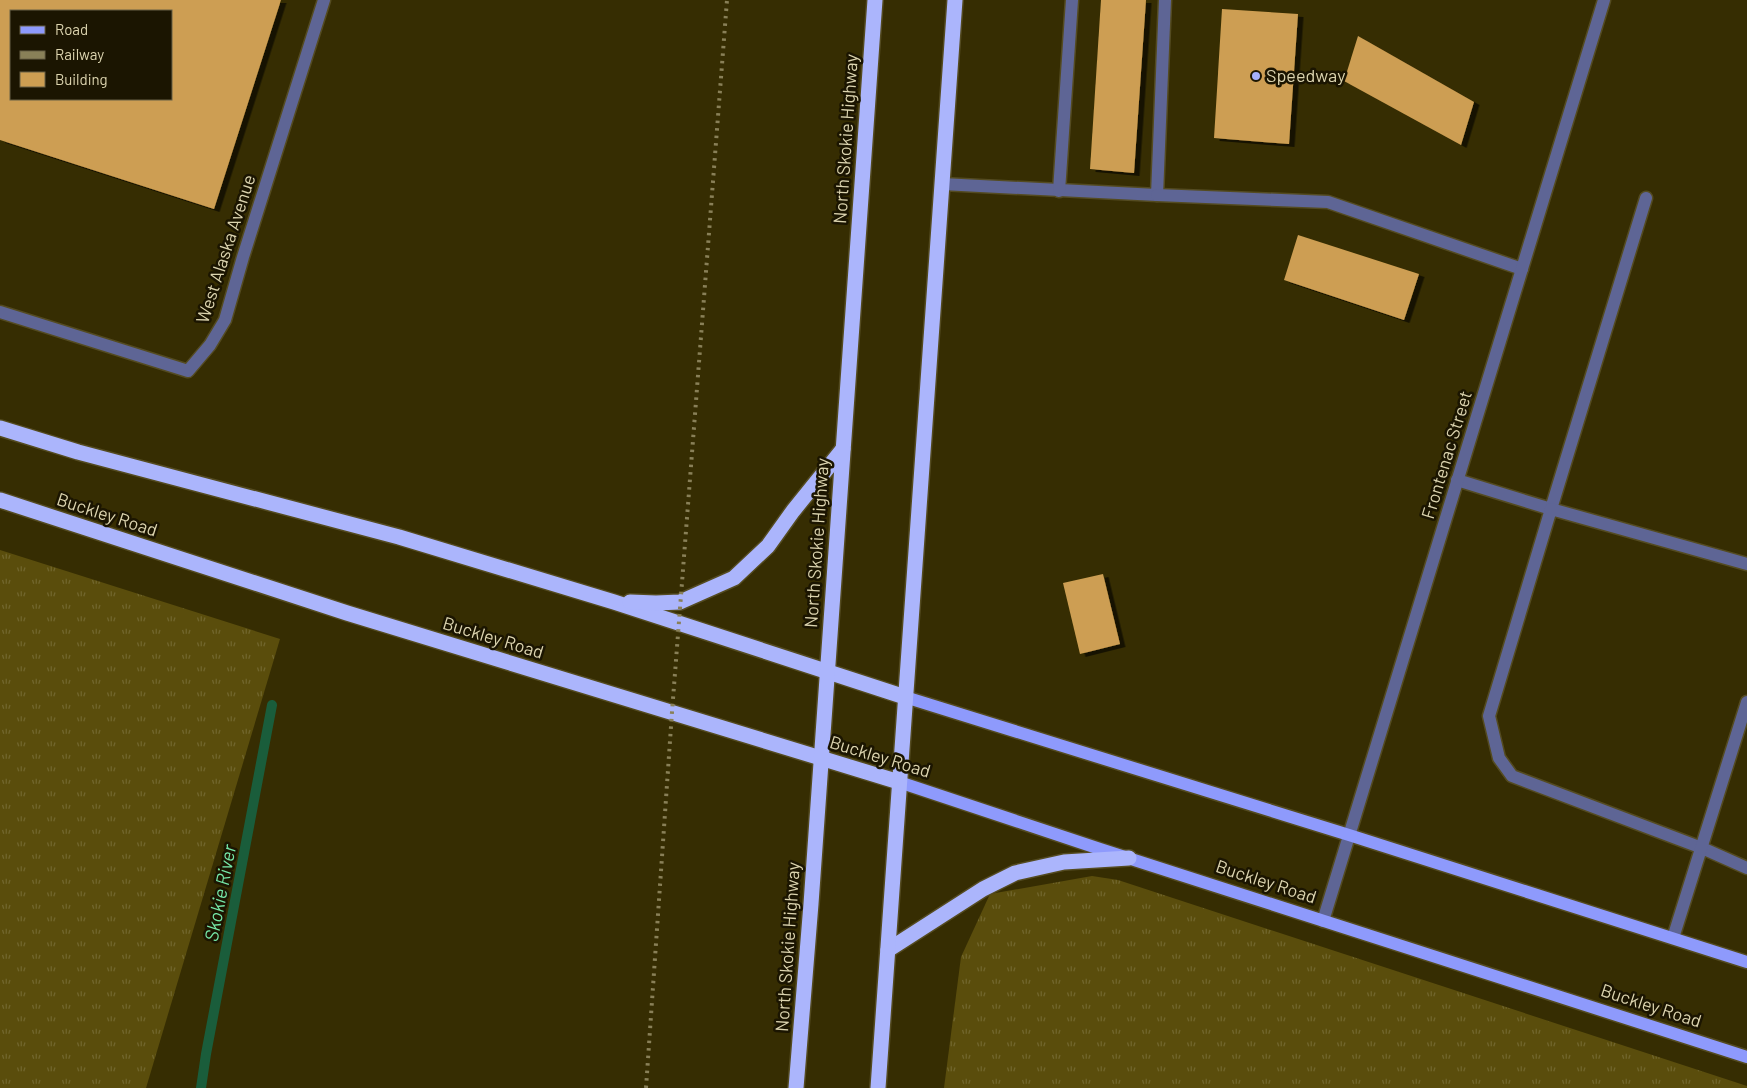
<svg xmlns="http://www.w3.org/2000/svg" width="1747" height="1088" viewBox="0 0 1747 1088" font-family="Barlow,sans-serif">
<defs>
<pattern id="grass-tufts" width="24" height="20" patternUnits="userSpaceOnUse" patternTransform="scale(1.25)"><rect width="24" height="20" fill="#5a4d0c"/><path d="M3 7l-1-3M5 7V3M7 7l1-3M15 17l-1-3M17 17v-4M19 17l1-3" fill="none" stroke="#71662d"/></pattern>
<filter id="shadow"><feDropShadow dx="5.5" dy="3" stdDeviation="0" flood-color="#0009"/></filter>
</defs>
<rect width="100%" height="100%" fill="#362d02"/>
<g fill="url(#grass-tufts)">
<polygon points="0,550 280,639 146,1088 0,1088"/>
<polygon points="1092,876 1118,880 1747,1086 1747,1088 944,1088 961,957 990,894"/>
</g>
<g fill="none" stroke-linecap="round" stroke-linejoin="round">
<polyline stroke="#1a5d3b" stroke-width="10" points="201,1088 206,1054 272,705"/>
</g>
<g fill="#cd9e52" fill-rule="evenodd" filter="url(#shadow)">
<path d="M0 0H281L214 209 0 140ZM11 11H171V99H11Z"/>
<polygon points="1101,0 1146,0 1134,173 1090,169"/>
<polygon points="1222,9 1298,14 1289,144 1214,138"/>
<polygon points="1358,36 1474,102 1461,145 1344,81"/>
<polygon points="1298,235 1419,274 1404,320 1284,280"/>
<polygon points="1103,574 1120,644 1080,654 1063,583"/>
</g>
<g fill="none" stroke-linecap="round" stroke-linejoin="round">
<g stroke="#544b21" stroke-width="15">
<g id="minor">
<polyline points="942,184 1157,195 1165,0"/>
<polyline points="1059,191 1072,0"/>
<polyline points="1157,195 1328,202 1522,269"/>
<polyline points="0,312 188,371 210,345 225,320 243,257 324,0"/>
<polyline points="1457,480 1551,509 1646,198"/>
<polyline points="1747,564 1551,509 1489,716 1499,758 1512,776 1702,848 1747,868"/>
<polyline points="1323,921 1604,0"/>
<polyline points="1673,938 1747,702"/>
</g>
</g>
<g stroke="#544b21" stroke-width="15">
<g id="major">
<polyline points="905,697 1349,835 1747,962"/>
<polyline points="899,782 1100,849 1747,1057"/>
</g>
</g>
<g stroke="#544b21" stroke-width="18">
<g id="highway">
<polyline points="0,428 78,452 399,537 614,602 905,697"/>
<polyline points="0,500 347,613 899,782"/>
<polyline points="630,602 656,603 680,602 734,578 768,546 793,511 843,449"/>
<polyline points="888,950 983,889 1015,873 1064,862 1129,858"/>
<polyline points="796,1088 811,904 875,0"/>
<polyline points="878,1088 955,0"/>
</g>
</g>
<use href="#minor" stroke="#5e6595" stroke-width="12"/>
<use href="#major" stroke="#8e9afc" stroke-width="12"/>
<use href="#highway" stroke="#abb5fc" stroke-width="15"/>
<polyline stroke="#898058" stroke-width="4" stroke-dasharray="2.5 5" stroke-linecap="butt" points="646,1088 672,712 727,0"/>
</g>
<circle fill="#a6b1fc" stroke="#1b1501" stroke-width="2" cx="1256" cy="76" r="5"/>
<g text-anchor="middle" stroke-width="5" stroke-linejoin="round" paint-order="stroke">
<g font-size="18" fill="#dcd4af" stroke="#1b1501" text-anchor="start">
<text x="1266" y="82">Speedway</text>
</g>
<g font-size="18" fill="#dcd4af" stroke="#1b1501">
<text transform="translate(846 139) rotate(-86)" y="6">North Skokie Highway</text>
<text transform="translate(226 249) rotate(-72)" y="6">West Alaska Avenue</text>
<text transform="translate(1447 455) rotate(-73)" y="6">Frontenac Street</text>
<text transform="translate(107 515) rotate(18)" y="6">Buckley Road</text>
<text transform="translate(817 543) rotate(-86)" y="6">North Skokie Highway</text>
<text transform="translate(493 638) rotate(17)" y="6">Buckley Road</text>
<text transform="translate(880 757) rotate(17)" y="6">Buckley Road</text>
<text transform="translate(1266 882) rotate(18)" y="6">Buckley Road</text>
<text transform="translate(788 947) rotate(-86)" y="6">North Skokie Highway</text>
<text transform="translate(1651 1006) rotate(18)" y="6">Buckley Road</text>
</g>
<g font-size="19" font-style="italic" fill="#76e8a8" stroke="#1b1501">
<text transform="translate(220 893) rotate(-79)" y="7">Skokie River</text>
</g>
</g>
<rect x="10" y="10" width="162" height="90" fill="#1b1501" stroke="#686147"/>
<rect x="20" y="26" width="25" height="8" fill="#8e9afc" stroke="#686147"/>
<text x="55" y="35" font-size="15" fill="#dcd4af">Road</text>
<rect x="20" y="51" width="25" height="8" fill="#898058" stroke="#686147"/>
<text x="55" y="60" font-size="15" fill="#dcd4af">Railway</text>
<rect x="20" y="72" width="25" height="15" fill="#cd9e52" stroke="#686147"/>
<text x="55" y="85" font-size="15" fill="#dcd4af">Building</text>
</svg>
